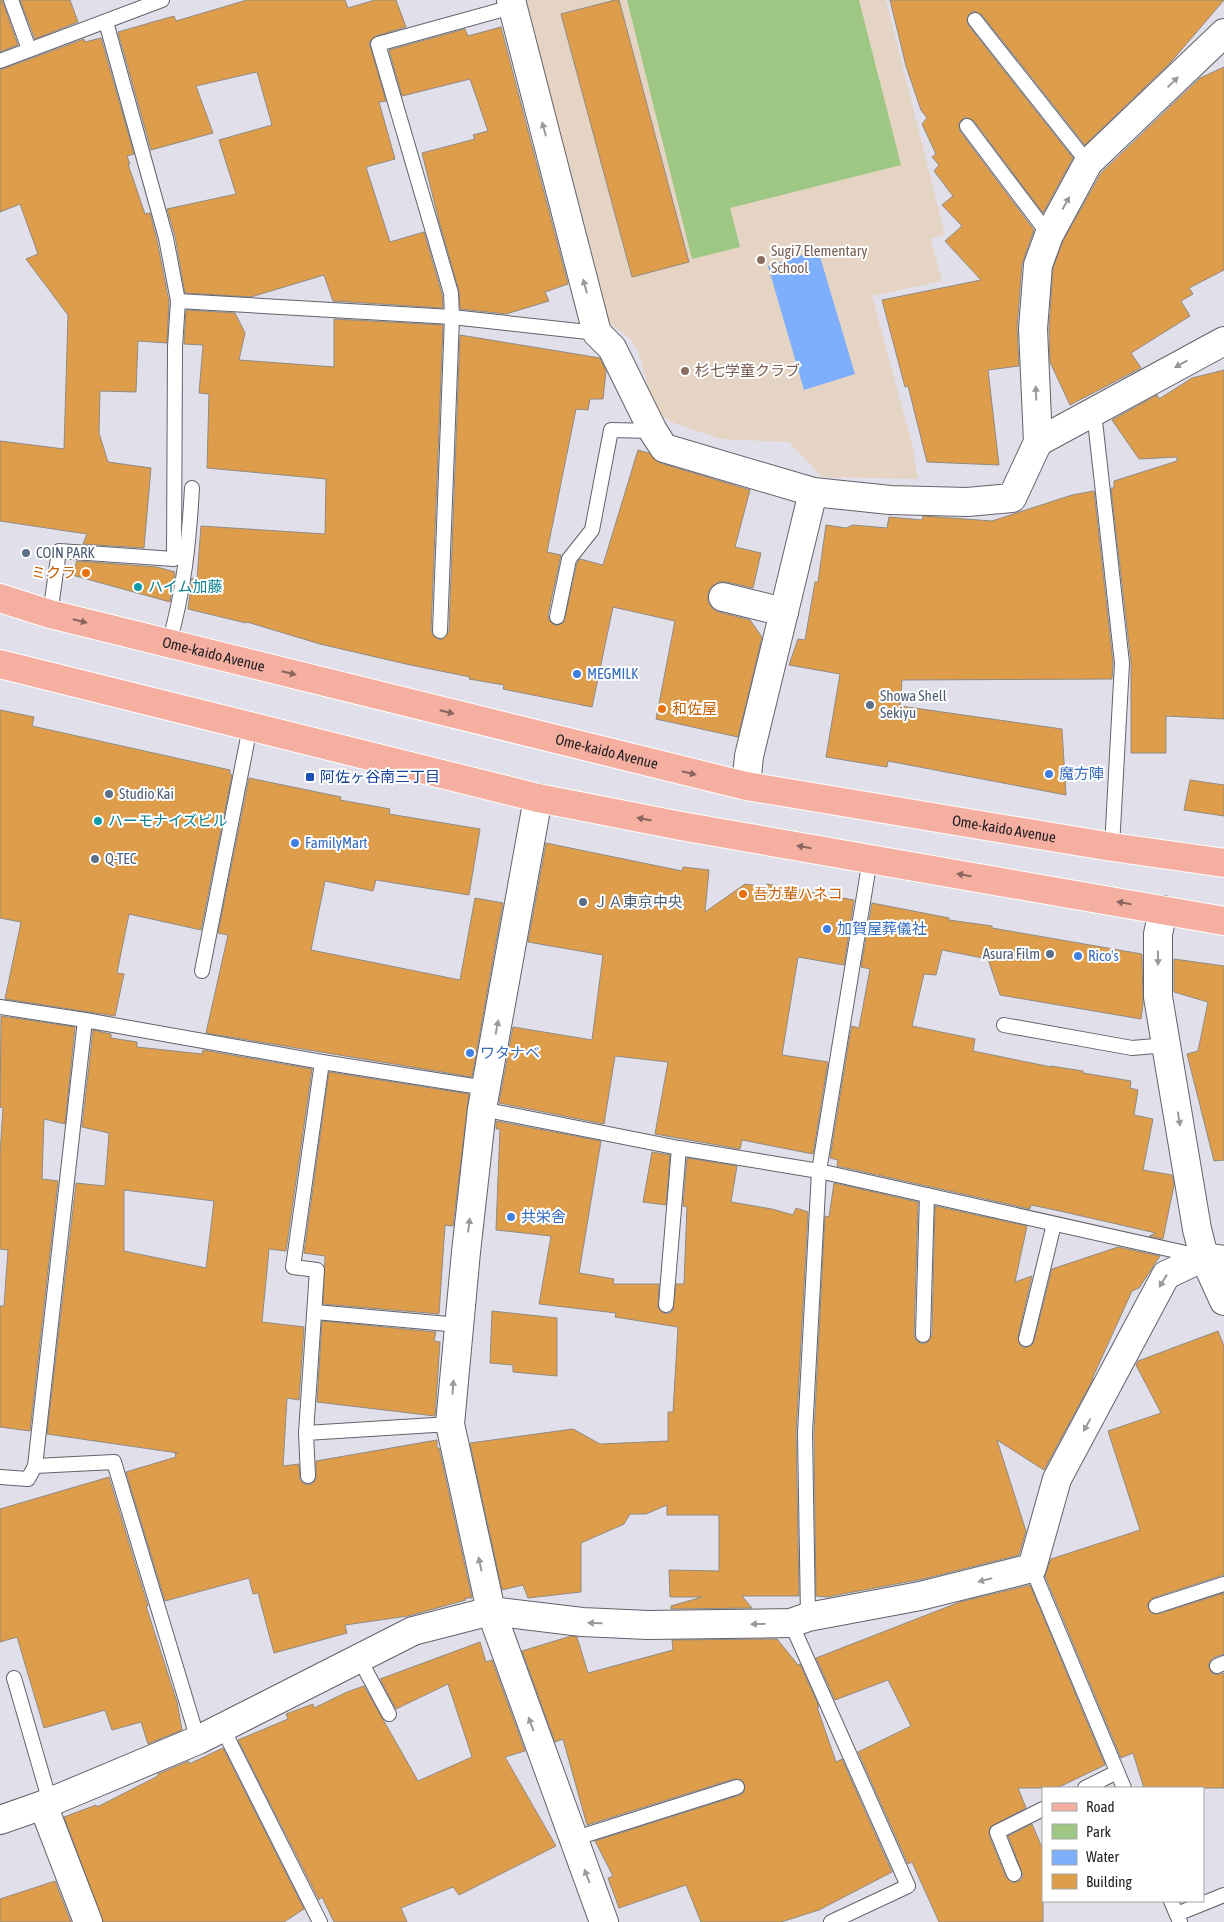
<svg xmlns="http://www.w3.org/2000/svg" width="1224" height="1922" viewBox="0 0 1224 1922" font-family="'Asap Condensed','Noto Sans JP',sans-serif">
<rect width="100%" height="100%" fill="#e1dfea"/>
<polygon fill="#e5d4c3" points="522,0 886,0 945,235 931,239 942,281 872,296 913,448 918,479 822,477 789,442 721,439 676,424 662,416 653,404 638,351 630,338 601,317"/>
<polygon fill="#9dc782" points="627,0 859,0 901,165 730,208 740,247 692,259"/>
<polygon fill="#7daffc" points="818,250 855,374 804,390 768,266"/>
<g fill="#de9d4b" stroke="#918a82" fill-rule="evenodd">
<polygon points="0,0 2,0 18,45 0,52"/>
<polygon points="20,0 70,0 78,22 35,39"/>
<polygon points="247,0 345,0 348,8 375,0 396,0 406,27 376,36 369,42 386,101 379,102 395,159 366,167 390,242 424,232 442,294 443,308 333,301 324,275 251,297 185,293 175,236 167,209 236,194 219,140 272,125 257,72 196,86 213,133 151,150 118,32 174,16 176,21"/>
<polygon points="615,0 619,0 689,262 632,277 561,14"/>
<polygon points="890,0 1224,0 1171,62 1085,145 982,15 974,11 967,16 968,25 1073,158 1043,213 974,121 965,117 959,123 960,131 1034,230 1022,264 1017,328 1019,366 988,370 999,465 927,462 908,386 905,387 882,300 981,280 945,241 962,226 942,205 953,196 934,171 939,165 932,157 936,154 922,124 927,118 921,110 906,66"/>
<polygon points="501,27 568,284 545,292 549,301 506,314 460,309 459,291 439,221 422,153 475,139 473,135 488,131 470,79 402,96 389,50 465,29 468,36"/>
<polygon points="101,38 134,154 127,156 130,164 128,164 145,214 150,213 157,240 169,302 167,343 138,341 136,392 100,391 99,433 108,462 151,468 144,548 83,544 87,534 0,521 0,441 64,449 68,315 26,259 38,254 20,204 0,212 0,70 84,39 85,42"/>
<polygon points="1224,67 1224,270 1189,288 1193,294 1181,301 1190,316 1131,353 1141,368 1070,405 1050,362 1049,329 1053,268 1063,241 1101,173 1200,78"/>
<polygon points="186,310 235,313 245,333 239,360 334,367 334,319 443,325 431,631 433,635 439,640 444,638 449,631 460,335 600,358 606,371 603,399 590,399 588,410 576,409 547,552 561,555 548,615 549,620 556,626 564,622 577,563 580,559 603,565 638,450 649,453 660,463 750,490 735,547 761,553 753,588 727,582 719,582 711,587 708,594 708,602 713,609 719,612 750,620 762,637 738,737 656,719 675,621 613,607 592,707 503,689 504,685 469,679 470,677 406,664 320,644 247,622 246,623 188,609 192,578 197,579 201,526 325,534 326,479 207,468 209,394 199,393 203,345 184,344"/>
<polygon points="1224,370 1224,719 1166,716 1166,753 1131,753 1131,662 1111,488 1114,488 1114,481 1177,461 1177,457 1139,459 1112,420 1157,395 1159,399 1192,378"/>
<polygon points="1094,491 1113,663 1112,679 902,680 900,706 1062,729 1066,795 888,761 887,767 826,757 840,674 789,665 798,639 805,640 815,582 818,582 826,525 846,528 853,525 887,528 889,517 922,520 923,516 938,517 992,521 1072,495"/>
<polygon points="77,561 157,567 175,572 170,602 72,575"/>
<polygon points="0,710 34,717 32,726 230,770 230,774 232,775 201,930 129,914 117,973 124,974 115,1016 5,999 21,922 0,918"/>
<polygon points="249,778 341,797 340,800 390,809 389,814 480,829 469,895 376,880 373,891 325,881 311,950 460,980 475,898 503,903 472,1077 206,1033 228,935 218,933"/>
<polygon points="1190,780 1224,785 1224,816 1184,810"/>
<polygon points="546,843 682,871 683,867 709,870 705,912 745,884 767,887 767,884 854,900 844,965 798,957 782,1055 828,1062 813,1154 742,1140 740,1149 655,1134 668,1062 615,1056 604,1124 499,1103 513,1027 592,1040 603,955 528,942"/>
<polygon points="872,903 949,918 949,920 992,926 992,928 1142,954 1143,1004 1141,1019 1000,995 988,959 942,950 936,975 924,974 912,1026 975,1039 973,1051 1051,1067 1051,1066 1083,1071 1083,1073 1131,1081 1130,1088 1138,1090 1134,1115 1153,1119 1143,1170 1172,1175 1174,1185 1163,1239 1149,1236 1156,1233 1060,1211 1031,1205 1030,1209 837,1166 838,1160 830,1158 850,1035 852,1026 859,1028 870,969 861,967"/>
<polygon points="1174,959 1224,966 1224,1160 1214,1161 1187,1054 1198,1051 1208,1002 1174,992"/>
<polygon points="1,1016 75,1027 65,1124 44,1119 42,1179 58,1181 30,1431 0,1427 0,1306 4,1306 8,1250 0,1249 0,1154 3,1108 0,1107"/>
<path d="M93 1030 111 1034V1038L137 1042V1047L202 1054 203 1050 312 1069 286 1251 269 1249 262 1322 304 1327 299 1400 287 1398 283 1466 299 1464 300 1480 304 1484 309 1485 316 1480V1461L437 1440V1448H439L472 1598H465L466 1600 408 1616 345 1625 347 1633 274 1653 258 1593 253 1594 249 1578 165 1601 126 1472 176 1457 175 1453H178L47 1434 76 1183 105 1186 109 1133 82 1127ZM124 1190 214 1201 206 1268 124 1251Z"/>
<polygon points="329,1072 469,1094 453,1226 445,1225 439,1314 323,1304 325,1256 304,1253"/>
<polygon points="496,1121 601,1141 579,1273 614,1279 613,1284 659,1284 658,1308 665,1314 670,1313 673,1310 676,1284 684,1284 687,1207 683,1206 687,1158 737,1166 731,1202 772,1209 793,1215 796,1208 808,1212 796,1433 799,1596 742,1596 752,1608 671,1609 671,1606 702,1597 670,1597 669,1570 719,1571 719,1515 667,1515 667,1505 646,1514 630,1514 624,1524 581,1543 581,1592 528,1598 523,1585 502,1590 470,1443 573,1429 600,1444 668,1441 668,1412 673,1412 678,1327 615,1317 616,1313 539,1304 551,1236 496,1230 500,1129 496,1129"/>
<polygon points="652,1152 670,1155 666,1205 643,1202"/>
<polygon points="834,1183 918,1202 914,1335 916,1340 922,1344 928,1342 932,1335 935,1206 1027,1226 1015,1282 1032,1276 1018,1337 1020,1345 1024,1348 1032,1345 1034,1341 1052,1269 1118,1247 1160,1256 1139,1288 1132,1291 1092,1379 1093,1379 1044,1470 997,1440 1026,1531 1019,1555 923,1579 827,1597 816,1596 814,1433 825,1216 829,1217"/>
<polygon points="492,1311 557,1318 557,1376 513,1372 513,1365 490,1363"/>
<polygon points="322,1321 436,1332 434,1341 440,1342 435,1416 317,1402"/>
<polygon points="1218,1331 1224,1346 1224,1575 1153,1598 1147,1605 1151,1613 1158,1614 1224,1593 1224,1654 1213,1658 1208,1665 1212,1673 1216,1675 1224,1673 1224,1788 1144,1788 1133,1753 1121,1758 1045,1576 1051,1559 1140,1530 1108,1431 1161,1413 1136,1365 1138,1361"/>
<polygon points="109,1477 148,1606 146,1606 177,1702 182,1730 148,1744 141,1722 112,1730 105,1710 44,1728 17,1637 0,1642 0,1509"/>
<polygon points="1030,1585 1105,1765 1057,1788 1018,1788 1026,1808 990,1827 989,1835 1006,1877 1013,1883 1021,1880 1023,1875 1008,1836 1032,1824 1043,1850 1043,1922 939,1922 912,1862 908,1864 858,1752 911,1726 888,1680 835,1700 816,1658 960,1602"/>
<polygon points="571,1636 577,1637 588,1673 673,1650 672,1640 777,1639 798,1665 800,1664 819,1707 817,1707 836,1762 842,1759 892,1872 819,1910 781,1922 701,1922 686,1885 619,1908 608,1878 613,1876 595,1841 740,1795 744,1792 745,1785 742,1780 734,1779 587,1825 563,1739 555,1742 522,1651"/>
<polygon points="480,1642 486,1662 492,1660 525,1751 505,1757 556,1846 459,1895 453,1887 401,1908 407,1922 334,1922 322,1897 319,1900 238,1740 288,1719 286,1714 313,1704 314,1708 347,1692 364,1686 418,1781 472,1757 448,1684 396,1709 380,1679"/>
<polygon points="223,1748 304,1909 284,1922 103,1922 64,1817 96,1805 97,1807 158,1776 158,1774 189,1761 189,1764"/>
<polygon points="55,1881 71,1922 0,1922 0,1899"/>
</g>
<g fill="none" stroke-linecap="round" stroke-linejoin="round">
<g stroke="#63626b" stroke-width="16">
<g id="service">
<polyline points="11,0 29,49"/>
<polyline points="975,20 1088,163"/>
<polyline points="0,61 162,0"/>
<polyline points="967,126 1049,235"/>
<polyline points="178,301 452,317 597,333"/>
<polyline points="1094,412 1122,663 1112,847"/>
<polyline points="50,614 59,551 174,559 175,347 178,301 166,238 106,22"/>
<polyline points="557,617 569,559 592,530 611,430 653,431"/>
<polyline points="440,631 452,317 451,293 378,44 512,7"/>
<path d="M169 643C184 591 189 542 192 488"/>
<polyline points="202,971 250,727"/>
<polyline points="0,1007 85,1020 322,1062 486,1088"/>
<polyline points="1004,1025 1132,1048 1167,1045"/>
<polyline points="482,1109 679,1148 819,1171 1199,1256"/>
<polyline points="666,1305 679,1148"/>
<polyline points="315,1312 459,1325"/>
<polyline points="923,1335 927,1195"/>
<polyline points="1026,1339 1054,1224"/>
<polyline points="306,1433 317,1270 293,1267 322,1062"/>
<polyline points="35,1466 114,1462 198,1740"/>
<polyline points="308,1476 306,1433 450,1424"/>
<polyline points="0,1477 28,1479 35,1466 85,1020"/>
<polyline points="1032,1568 1124,1788"/>
<polyline points="1156,1606 1224,1584"/>
<polyline points="808,1617 805,1433 819,1171 870,859"/>
<polyline points="791,1623 908,1886 831,1922"/>
<polyline points="359,1658 389,1714"/>
<polyline points="1217,1666 1224,1663"/>
<polyline points="14,1678 50,1802"/>
<polyline points="222,1727 320,1922"/>
<polyline points="1085,1788 1117,1772"/>
<polyline points="573,1839 737,1787"/>
<polyline points="1014,1874 997,1832 1043,1809"/>
<polyline points="1171,1901 1180,1922"/>
<polyline points="1177,1914 1224,1895"/>
</g>
</g>
<g stroke="#63626b" stroke-width="30">
<g id="minor">
<polyline points="511,0 597,333 612,348 653,431 664,448 813,492 890,500 967,502 1012,498 1038,442 1033,329 1038,265 1049,235 1088,163 1224,33"/>
<polyline points="1038,442 1224,341"/>
<polyline points="723,597 784,612"/>
<polyline points="746,786 749,756 813,492"/>
<polyline points="538,798 482,1109 466,1252 450,1424 491,1611 604,1922"/>
<polyline points="1163,910 1158,934 1158,997 1197,1229 1204,1257 1224,1301"/>
<polyline points="43,1805 88,1922"/>
<polyline points="0,1820 43,1805 198,1740 413,1631 491,1611 582,1622 648,1625 791,1623 808,1617 920,1596 1032,1568 1057,1479 1166,1275 1204,1257 1224,1260"/>
</g>
</g>
<g stroke="#fff" stroke-width="30">
<g id="primary">
<path id="s1" d="M0 598 50 614 746 786 1112 847 1224 863"/>
<polyline points="0,664 538,798 681,826 1224,921"/>
</g>
</g>
<use href="#service" stroke="#fff" stroke-width="14"/>
<use href="#minor" stroke="#fff" stroke-width="28"/>
<use href="#primary" stroke="#f5afa1" stroke-width="28"/>
</g>
<defs><path id="oneway-solid" d="M-6-.8H1V-3.2L6.5 0L1 3.2V.8H-6Z" transform="scale(1.25)"/></defs>
<g fill="#9a999b">
<use href="#oneway-solid" transform="translate(1173 82) rotate(-44)"/>
<use href="#oneway-solid" transform="translate(544 129) rotate(-105)"/>
<use href="#oneway-solid" transform="translate(1066 203) rotate(-61)"/>
<use href="#oneway-solid" transform="translate(585 286) rotate(-105)"/>
<use href="#oneway-solid" transform="translate(1181 364) rotate(151)"/>
<use href="#oneway-solid" transform="translate(1036 393) rotate(-92)"/>
<use href="#oneway-solid" transform="translate(1158 958) rotate(90)"/>
<use href="#oneway-solid" transform="translate(497 1027) rotate(-79)"/>
<use href="#oneway-solid" transform="translate(1179 1119) rotate(81)"/>
<use href="#oneway-solid" transform="translate(469 1225) rotate(-83)"/>
<use href="#oneway-solid" transform="translate(1163 1281) rotate(122)"/>
<use href="#oneway-solid" transform="translate(453 1387) rotate(-86)"/>
<use href="#oneway-solid" transform="translate(1087 1425) rotate(119)"/>
<use href="#oneway-solid" transform="translate(480 1564) rotate(-102)"/>
<use href="#oneway-solid" transform="translate(985 1580) rotate(166)"/>
<use href="#oneway-solid" transform="translate(595 1623) rotate(-178)"/>
<use href="#oneway-solid" transform="translate(758 1624) rotate(179)"/>
<use href="#oneway-solid" transform="translate(531 1724) rotate(-110)"/>
<use href="#oneway-solid" transform="translate(587 1876) rotate(-111)"/>
</g>
<g fill="#8a6661">
<use href="#oneway-solid" transform="translate(80 621) rotate(14)"/>
<use href="#oneway-solid" transform="translate(289 673) rotate(14)"/>
<use href="#oneway-solid" transform="translate(447 712) rotate(14)"/>
<use href="#oneway-solid" transform="translate(689 773) rotate(14)"/>
<use href="#oneway-solid" transform="translate(644 819) rotate(-169)"/>
<use href="#oneway-solid" transform="translate(804 847) rotate(-170)"/>
<use href="#oneway-solid" transform="translate(964 875) rotate(-170)"/>
<use href="#oneway-solid" transform="translate(1124 903) rotate(-170)"/>
</g>
<g fill="#8d6e63" stroke="#fff" stroke-width="2">
<circle cx="761" cy="260" r="5"/>
<circle cx="685" cy="371" r="5"/>
</g>
<g fill="#5c6f8a" stroke="#fff" stroke-width="2">
<circle cx="26" cy="553" r="5"/>
<circle cx="870" cy="705" r="5"/>
<circle cx="109" cy="794" r="5"/>
<circle cx="95" cy="859" r="5"/>
<circle cx="583" cy="902" r="5"/>
<circle cx="1050" cy="954" r="5"/>
</g>
<g fill="#e8710a" stroke="#fff" stroke-width="2">
<circle cx="86" cy="573" r="5"/>
<circle cx="662" cy="709" r="5"/>
<circle cx="743" cy="894" r="5"/>
</g>
<g fill="#0f9aa8" stroke="#fff" stroke-width="2">
<circle cx="138" cy="587" r="5"/>
<circle cx="98" cy="821" r="5"/>
</g>
<g fill="#3f7fe0" stroke="#fff" stroke-width="2">
<circle cx="577" cy="674" r="5"/>
<circle cx="1049" cy="774" r="5"/>
<circle cx="295" cy="843" r="5"/>
<circle cx="827" cy="929" r="5"/>
<circle cx="1078" cy="956" r="5"/>
<circle cx="470" cy="1053" r="5"/>
<circle cx="511" cy="1217" r="5"/>
</g>
<rect fill="#1a4fb4" stroke="#fff" stroke-width="2" x="305" y="772" width="10" height="10" rx="2.5"/>
<g text-anchor="middle" stroke-width="4" stroke-linejoin="round" paint-order="stroke">
<g font-size="15" fill="#785e54" stroke="#fff" text-anchor="start">
<text x="771" y="256">Sugi7 Elementary<tspan x="771" dy="17">School</tspan></text>
<text x="695" y="376">杉七学童クラブ</text>
</g>
<g font-size="15" fill="#4e5e75" stroke="#fff" text-anchor="start">
<text x="36" y="558">COIN PARK</text>
<text x="880" y="701">Showa Shell<tspan x="880" dy="17">Sekiyu</tspan></text>
<text x="119" y="799">Studio Kai</text>
<text x="105" y="864">Q-TEC</text>
<text x="593" y="907">ＪＡ東京中央</text>
<text x="1040" y="959" text-anchor="end">Asura Film</text>
</g>
<g font-size="15" fill="#c56008" stroke="#fff" text-anchor="start">
<text x="76" y="578" text-anchor="end">ミクラ</text>
<text x="672" y="714">和佐屋</text>
<text x="753" y="899">吾ガ輩ハネコ</text>
</g>
<g font-size="15" fill="#0d838f" stroke="#fff" text-anchor="start">
<text x="148" y="592">ハイム加藤</text>
<text x="108" y="826">ハーモナイズビル</text>
</g>
<g font-size="15" fill="#1e1d21" stroke="#fff">
<text dy="5" stroke="none"><textPath href="#s1" startOffset="221">Ome-kaido Avenue</textPath></text>
<text dy="5" stroke="none"><textPath href="#s1" startOffset="626">Ome-kaido Avenue</textPath></text>
<text dy="5" stroke="none"><textPath href="#s1" startOffset="1031">Ome-kaido Avenue</textPath></text>
</g>
<g font-size="15" fill="#366cbe" stroke="#fff" text-anchor="start">
<text x="587" y="679">MEGMILK</text>
<text x="1059" y="779">魔方陣</text>
<text x="305" y="848">FamilyMart</text>
<text x="837" y="934">加賀屋葬儀社</text>
<text x="1088" y="961">Rico's</text>
<text x="480" y="1058">ワタナベ</text>
<text x="521" y="1222">共栄舎</text>
</g>
<g font-size="15" fill="#164399" stroke="#fff" text-anchor="start">
<text x="320" y="782">阿佐ヶ谷南三丁目</text>
</g>
</g>
<rect x="1042" y="1787" width="162" height="115" fill="#ffffff" stroke="#a5a5a6"/>
<rect x="1052" y="1803" width="25" height="8" fill="#f5afa1" stroke="#a5a5a6"/>
<text x="1086" y="1812" font-size="15" fill="#1e1d21">Road</text>
<rect x="1052" y="1824" width="25" height="15" fill="#9dc782" stroke="#a5a5a6"/>
<text x="1086" y="1837" font-size="15" fill="#1e1d21">Park</text>
<rect x="1052" y="1850" width="25" height="15" fill="#7daffc" stroke="#a5a5a6"/>
<text x="1086" y="1862" font-size="15" fill="#1e1d21">Water</text>
<rect x="1052" y="1874" width="25" height="15" fill="#de9d4b" stroke="#a5a5a6"/>
<text x="1086" y="1887" font-size="15" fill="#1e1d21">Building</text>
</svg>
